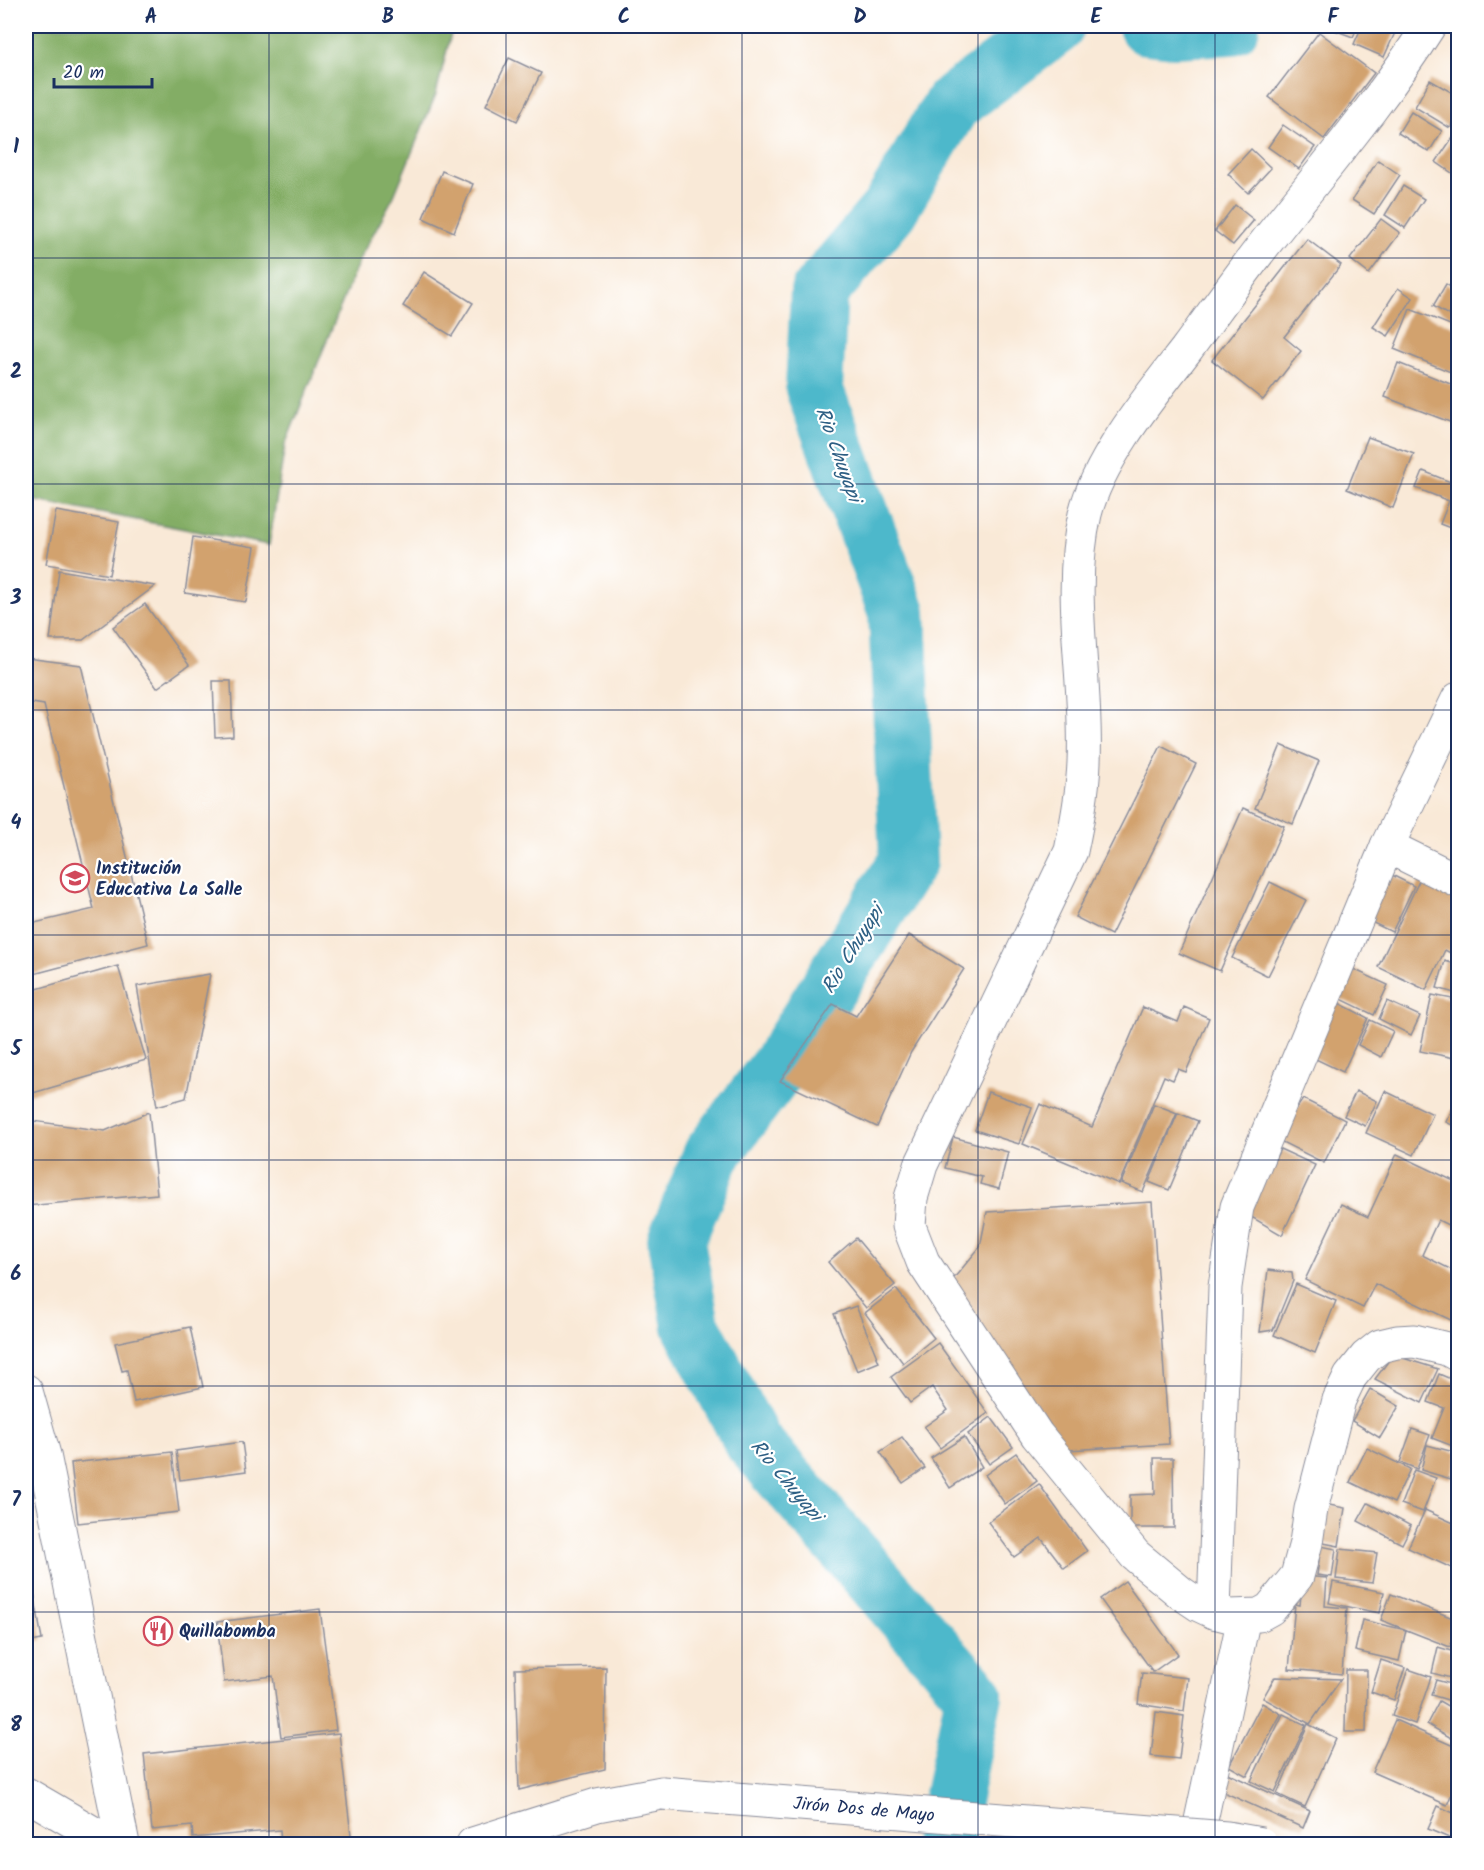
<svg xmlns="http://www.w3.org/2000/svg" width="1484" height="1870" viewBox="0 0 1484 1870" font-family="Kalam,sans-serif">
<rect width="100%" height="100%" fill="#fff"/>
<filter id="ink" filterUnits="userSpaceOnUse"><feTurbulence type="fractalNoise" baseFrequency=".0167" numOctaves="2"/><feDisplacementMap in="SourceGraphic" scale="12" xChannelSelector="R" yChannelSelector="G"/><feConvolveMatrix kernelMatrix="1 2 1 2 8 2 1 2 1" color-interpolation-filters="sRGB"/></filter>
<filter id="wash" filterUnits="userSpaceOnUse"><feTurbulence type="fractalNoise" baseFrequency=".008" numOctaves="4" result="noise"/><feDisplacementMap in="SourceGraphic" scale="24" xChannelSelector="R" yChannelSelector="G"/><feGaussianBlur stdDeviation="1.35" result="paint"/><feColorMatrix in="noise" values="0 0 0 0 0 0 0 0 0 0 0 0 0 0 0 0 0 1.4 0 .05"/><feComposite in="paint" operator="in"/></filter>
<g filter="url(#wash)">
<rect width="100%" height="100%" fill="#f9e9d7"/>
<polygon fill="#83ad65" stroke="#4f6e62" stroke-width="1.5" points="26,26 453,26 436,94 394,196 360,258 285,445 269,545 26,499"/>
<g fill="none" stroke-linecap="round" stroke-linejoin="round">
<g stroke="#4eb8cb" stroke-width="58">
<polyline points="1147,26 1174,29 1231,26"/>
<polyline points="943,1844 974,1695 753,1442 691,1326 676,1241 712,1154 782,1062 908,861 897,612 814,388 819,292 889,210 952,104 1056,26"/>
</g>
</g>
<g id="blocks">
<g fill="#d2a26e">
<polygon points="1330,26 1358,26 1353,37 1329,28"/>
<polygon points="1362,26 1398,26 1384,57 1354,44"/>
<polygon points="1319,32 1374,73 1324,139 1269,97"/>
<polygon points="509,58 541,73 517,121 486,105"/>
<polygon points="1430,80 1458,96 1458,113 1450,128 1415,107"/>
<polygon points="1411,112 1442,131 1429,152 1398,133"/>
<polygon points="1283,125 1315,147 1299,169 1268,147"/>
<polygon points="1457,131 1458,132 1458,177 1436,162"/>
<polygon points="1251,149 1271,168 1248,193 1228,174"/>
<polygon points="1378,160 1400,175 1374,214 1352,200"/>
<polygon points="442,171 473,184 454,232 423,218"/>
<polygon points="1403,186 1424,199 1405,228 1385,215"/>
<polygon points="1235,205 1254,220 1233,245 1215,231"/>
<polygon points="1381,219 1400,233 1369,274 1350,259"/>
<polygon points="1307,239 1341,265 1284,337 1301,351 1263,400 1212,360"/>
<polygon points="424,272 473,303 452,336 403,306"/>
<polygon points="1446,284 1458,292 1458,312 1455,319 1433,306"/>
<polygon points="1398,288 1413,298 1388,336 1373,327"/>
<polygon points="1410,309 1458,328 1458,375 1394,349"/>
<polygon points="1398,363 1458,387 1458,416 1455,424 1385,397"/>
<polygon points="1368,437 1414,454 1393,508 1347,489"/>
<polygon points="1423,471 1458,485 1458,531 1440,524 1449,501 1416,488"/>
<polygon points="56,511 119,522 109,575 46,564"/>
<polygon points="193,537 255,547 246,602 185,593"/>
<polygon points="59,570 155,586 83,640 50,640"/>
<polygon points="145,604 189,665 157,688 113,627"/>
<polygon points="26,608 30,609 27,631 26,631"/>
<polygon points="26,658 81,665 148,944 26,976 26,925 94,909 44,705 26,702"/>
<polygon points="213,681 231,681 233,736 215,737"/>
<polygon points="1281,745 1319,761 1293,824 1255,808"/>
<polygon points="1161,746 1196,764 1111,935 1075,917"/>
<polygon points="1243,808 1284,826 1220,971 1179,953"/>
<polygon points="1388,873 1414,886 1392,932 1367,920"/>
<polygon points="1420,879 1458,897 1458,957 1445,950 1426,990 1378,967"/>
<polygon points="1270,882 1306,900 1268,976 1232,958"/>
<polygon points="909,935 964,969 911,1052 877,1127 780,1081 833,1004 856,1016"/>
<polygon points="1445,961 1458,965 1458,994 1437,988"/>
<polygon points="118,966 146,1060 26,1095 26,992"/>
<polygon points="1353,969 1388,985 1374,1015 1339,998"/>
<polygon points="210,974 186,1098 157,1106 137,986"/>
<polygon points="1432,995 1458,1000 1458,1043 1455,1058 1420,1051"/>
<polygon points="1331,999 1368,1018 1343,1072 1305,1054"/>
<polygon points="1387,1001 1420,1016 1411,1035 1379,1019"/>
<polygon points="1143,1007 1178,1022 1184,1007 1209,1018 1186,1072 1178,1069 1173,1080 1164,1076 1119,1184 1023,1144 1040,1104 1092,1127"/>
<polygon points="1370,1020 1393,1031 1381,1057 1358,1045"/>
<polygon points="1356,1091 1377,1101 1365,1126 1344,1116"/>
<polygon points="1385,1091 1433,1114 1414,1155 1366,1133"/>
<polygon points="988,1092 1032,1107 1019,1144 975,1130"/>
<polygon points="1458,1098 1458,1128 1446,1122"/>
<polygon points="1303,1099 1345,1120 1324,1163 1276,1139"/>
<polygon points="1154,1104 1177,1113 1143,1192 1121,1183"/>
<polygon points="149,1112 157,1194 26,1206 26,1120 105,1131"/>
<polygon points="1178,1113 1198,1121 1169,1190 1149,1182"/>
<polygon points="953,1137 1008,1152 999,1189 980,1184 982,1177 945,1168"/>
<polygon points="1280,1149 1315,1165 1282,1235 1248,1215"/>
<polygon points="1397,1154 1458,1183 1458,1230 1438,1220 1422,1255 1458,1273 1458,1314 1455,1322 1375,1284 1363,1308 1305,1280 1341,1204 1368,1217"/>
<polygon points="1152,1202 1169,1444 1068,1450 949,1284 980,1247 987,1212"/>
<polygon points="856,1238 895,1285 866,1308 828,1262"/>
<polygon points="1268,1270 1292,1273 1293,1281 1273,1330 1260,1332"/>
<polygon points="1296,1284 1336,1301 1315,1353 1274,1335"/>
<polygon points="896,1289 934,1338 903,1363 865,1313"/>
<polygon points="856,1306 879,1362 857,1371 834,1314"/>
<polygon points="190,1327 203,1387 134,1402 127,1370 122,1371 115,1343"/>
<polygon points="938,1343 988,1413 940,1448 924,1427 948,1410 932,1387 910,1403 891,1377"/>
<polygon points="1393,1355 1438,1369 1422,1403 1375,1379"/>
<polygon points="1439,1374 1458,1382 1458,1448 1432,1438 1444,1408 1428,1402"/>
<polygon points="1370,1389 1399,1406 1380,1438 1352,1421"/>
<polygon points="991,1417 1013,1447 989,1464 968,1434"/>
<polygon points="1412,1429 1430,1435 1417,1469 1400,1462"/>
<polygon points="902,1437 925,1468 903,1483 880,1452"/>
<polygon points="964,1437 982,1467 950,1488 931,1458"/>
<polygon points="242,1442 246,1471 180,1480 176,1451"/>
<polygon points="1427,1445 1458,1453 1451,1479 1421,1470"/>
<polygon points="1367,1448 1410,1469 1394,1503 1350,1482"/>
<polygon points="172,1452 179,1512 78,1523 71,1463"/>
<polygon points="1016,1453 1037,1481 1005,1504 985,1475"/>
<polygon points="1154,1458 1173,1458 1174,1528 1130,1528 1130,1495 1155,1494"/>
<polygon points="1414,1470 1436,1478 1423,1512 1401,1504"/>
<polygon points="1039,1484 1087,1551 1064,1568 1041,1538 1014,1557 988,1522"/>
<polygon points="1368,1503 1411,1526 1402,1544 1358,1521"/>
<polygon points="1324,1504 1345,1508 1339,1546 1318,1542"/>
<polygon points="1425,1510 1458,1525 1458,1571 1408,1548"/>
<polygon points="1321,1546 1336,1549 1332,1577 1317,1575"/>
<polygon points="1340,1549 1377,1553 1372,1583 1336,1579"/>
<polygon points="27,1552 42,1640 26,1643 26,1553"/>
<polygon points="1303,1576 1327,1578 1325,1606 1347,1608 1342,1674 1289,1669 1295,1604 1300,1605"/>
<polygon points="1125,1581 1178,1654 1153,1672 1100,1599"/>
<polygon points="1333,1582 1384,1592 1380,1613 1329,1603"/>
<polygon points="1391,1594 1458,1620 1458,1625 1450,1647 1381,1620"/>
<polygon points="320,1609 336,1730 281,1737 273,1676 224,1682 217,1622"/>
<polygon points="1362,1620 1406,1630 1399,1661 1355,1651"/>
<polygon points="1438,1647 1458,1653 1458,1680 1432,1673"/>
<polygon points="1381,1660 1405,1668 1394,1700 1371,1692"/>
<polygon points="606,1667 605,1769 519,1790 515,1669"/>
<polygon points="1408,1669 1431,1677 1415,1724 1392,1716"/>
<polygon points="1346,1670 1367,1670 1366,1732 1345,1732"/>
<polygon points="1142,1673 1188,1678 1184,1711 1138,1704"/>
<polygon points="1275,1677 1341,1679 1310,1724 1263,1698"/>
<polygon points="1436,1680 1458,1686 1458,1703 1431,1695"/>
<polygon points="1439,1701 1458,1712 1458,1742 1427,1724"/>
<polygon points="1262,1703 1281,1714 1247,1776 1229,1766"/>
<polygon points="1156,1712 1184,1716 1179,1759 1151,1756"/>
<polygon points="1283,1714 1306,1725 1275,1792 1251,1781"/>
<polygon points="1395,1720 1458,1748 1458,1779 1447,1805 1372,1772"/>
<polygon points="1308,1724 1336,1738 1305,1807 1277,1794"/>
<polygon points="339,1733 352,1844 281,1844 280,1830 193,1838 192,1826 152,1830 144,1754"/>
<polygon points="1227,1773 1310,1811 1303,1828 1219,1790"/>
<polygon points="1438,1806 1458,1815 1458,1836 1456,1841 1428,1829"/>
</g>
</g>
</g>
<g filter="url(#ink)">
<use href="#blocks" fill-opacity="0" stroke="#8a8c9a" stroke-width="1.5"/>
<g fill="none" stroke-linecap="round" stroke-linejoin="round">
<g stroke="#8a8c9a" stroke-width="35">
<g id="minor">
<polyline points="1387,846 1458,881"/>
<polyline points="26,1391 44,1455 123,1844"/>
<polyline points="1214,1612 1225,1287 1237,1207 1387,846 1458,699"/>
<polyline points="26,1794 112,1844"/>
<polyline points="473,1844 597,1805 662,1793"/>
<polyline points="1196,1844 1244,1617"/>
</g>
</g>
<g stroke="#8a8c9a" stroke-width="35">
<path id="highway" d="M1429 26C1382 100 1325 167 1270 237 1241 274 1214 312 1186 350 1152 394 1098 460 1085 514 1066 596 1088 679 1084 762 1083 792 1077 822 1071 851L921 1165 911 1198 909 1226 923 1262 1037 1435 1135 1555 1181 1593 1199 1605 1214 1612 1230 1616 1259 1615 1270 1609 1297 1576 1306 1543 1311 1509 1339 1400 1350 1377 1366 1357 1380 1346 1397 1342 1414 1341 1447 1349 1458 1355"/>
</g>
<use href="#minor" stroke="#fff" stroke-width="33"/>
<use href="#highway" stroke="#fff" stroke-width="33"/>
<g stroke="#8a8c9a" stroke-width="35" stroke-linecap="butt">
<polyline id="minor-bridge" points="662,1793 1227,1838 1261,1844"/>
</g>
<use href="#minor-bridge" stroke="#fff" stroke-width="33"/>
</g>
</g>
<path fill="none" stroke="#1b2f5e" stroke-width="1.5" stroke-opacity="0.55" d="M269 26V1844M506 26V1844M742 26V1844M978 26V1844M1215 26V1844M26 258H1458M26 484H1458M26 710H1458M26 935H1458M26 1160H1458M26 1386H1458M26 1612H1458"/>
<defs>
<g id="school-ring" transform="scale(1.5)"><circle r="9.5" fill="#fff" stroke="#d1495b" stroke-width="1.5"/><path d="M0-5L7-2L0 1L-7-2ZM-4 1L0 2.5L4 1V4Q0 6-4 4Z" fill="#d1495b"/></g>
<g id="restaurant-ring" transform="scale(1.5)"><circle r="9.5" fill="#fff" stroke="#d1495b" stroke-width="1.5"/><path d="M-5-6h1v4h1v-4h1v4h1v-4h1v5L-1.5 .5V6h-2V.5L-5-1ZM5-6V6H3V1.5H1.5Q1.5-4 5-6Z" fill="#d1495b"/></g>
</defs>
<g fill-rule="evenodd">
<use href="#school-ring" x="75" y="878"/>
<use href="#restaurant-ring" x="158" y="1631"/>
</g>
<g text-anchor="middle" stroke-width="4.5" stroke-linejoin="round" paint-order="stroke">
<g font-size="18" font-weight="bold" fill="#1b2f5e" stroke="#fff" text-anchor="start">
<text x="96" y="874">Institución<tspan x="96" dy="21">Educativa La Salle</tspan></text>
<text x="179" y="1637">Quillabomba</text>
</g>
<g font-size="18" fill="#1b2f5e" stroke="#fff">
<text transform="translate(864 1809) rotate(5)" y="6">Jirón Dos de Mayo</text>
</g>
<g font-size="20" font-style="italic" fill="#2d5f84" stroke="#fff">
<text transform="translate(839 454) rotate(70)" y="7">Rio Chuyapi</text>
<text transform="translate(852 949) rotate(-58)" y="7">Rio Chuyapi</text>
<text transform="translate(787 1480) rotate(50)" y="7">Rio Chuyapi</text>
</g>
</g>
<rect width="1484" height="1870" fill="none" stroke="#fff" stroke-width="66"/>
<path d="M54 78v9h98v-9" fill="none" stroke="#1b2f5e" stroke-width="3"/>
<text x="63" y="78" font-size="18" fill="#1b2f5e" stroke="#ffffff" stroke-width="4.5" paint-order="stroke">20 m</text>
<rect x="33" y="33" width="1418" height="1804" fill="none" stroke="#1b2f5e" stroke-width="2"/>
<g font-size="20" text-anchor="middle" font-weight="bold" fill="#1b2f5e">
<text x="151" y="23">A</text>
<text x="388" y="23">B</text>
<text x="624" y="23">C</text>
<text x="860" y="23">D</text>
<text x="1096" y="23">E</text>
<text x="1333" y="23">F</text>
<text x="16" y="153">1</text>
<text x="16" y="378">2</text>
<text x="16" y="604">3</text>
<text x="16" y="829">4</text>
<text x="16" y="1055">5</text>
<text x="16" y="1280">6</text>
<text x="16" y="1506">7</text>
<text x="16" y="1731">8</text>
</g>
</svg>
